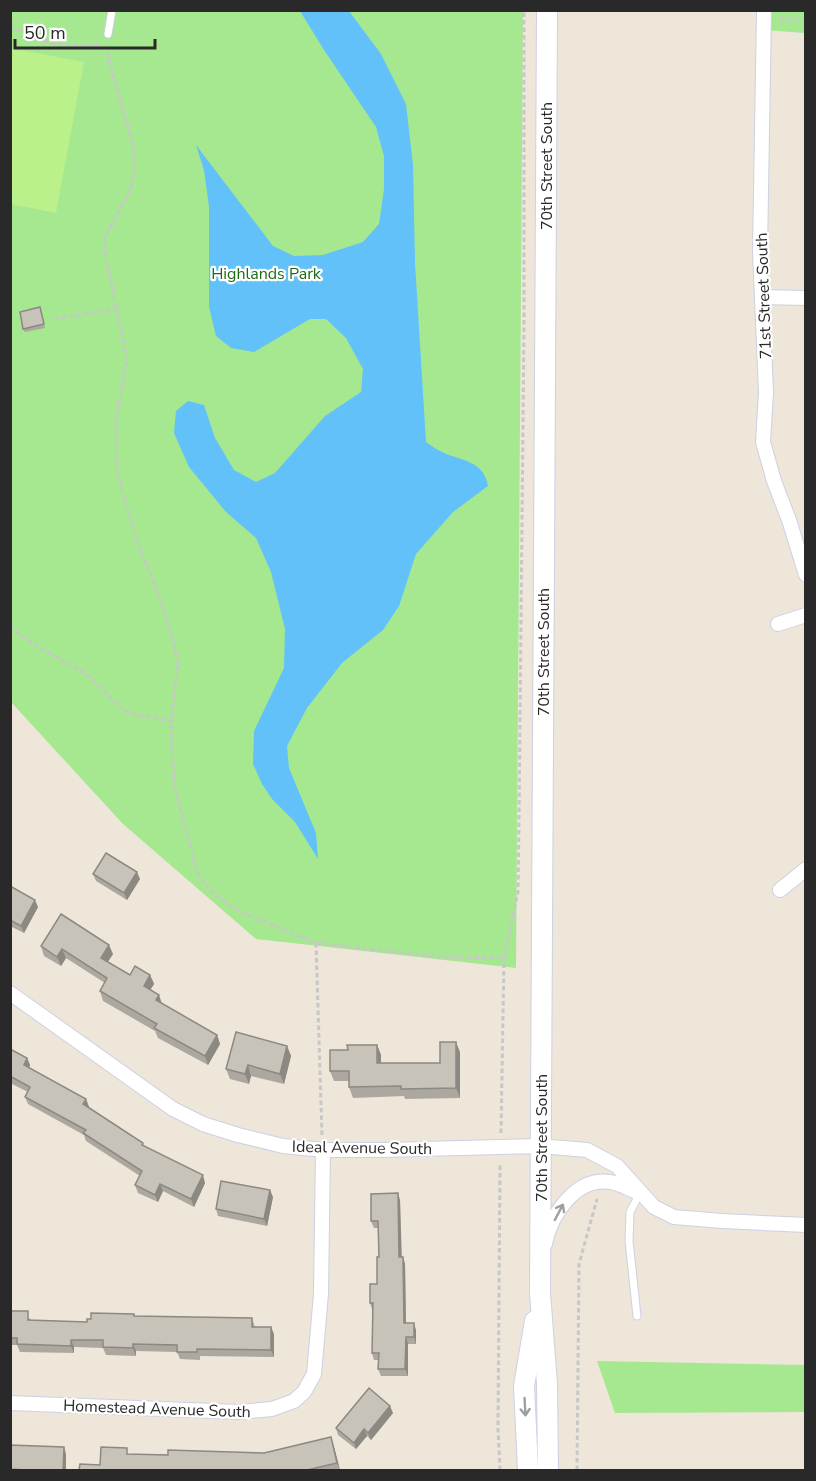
<svg xmlns="http://www.w3.org/2000/svg" width="816" height="1481" viewBox="0 0 816 1481" font-family="'Nunito Sans',sans-serif">
<rect width="100%" height="100%" fill="#ede6d9"/>
<g fill="#a5e890">
<polygon points="11,11 523,11 516,968 256,939 123,824 11,702"/>
<polygon points="764,11 805,11 805,33 764,30"/>
<polygon points="597,1361 805,1365 805,1412 615,1413"/>
</g>
<polygon fill="#bbf18b" points="10,48 84,62 56,213 11,204"/>
<path fill="#62c1f8" d="M300 11H349L381 54 406 104 413 165 415 263 426 442C432 446 437 450 444 453 463 461 484 461 488 486L453 512 416 554 399 606 383 630 342 663 307 708 287 746 289 768 316 833 318 859 295 822 272 799 262 784 253 764 254 731 284 668 285 629 271 572 256 538 226 512 189 467 174 433 176 411 188 401 204 405 215 438 234 470 256 482 275 473 325 416 361 392 363 369 346 338 326 319H310L254 352 231 348 216 336 209 307V207L204 170 196 145 273 246 294 256 323 255 363 242 379 224 384 189V156L376 127 324 50Z"/>
<g fill="none" stroke-linecap="round" stroke-linejoin="round">
<g stroke="#ced0e3" stroke-width="9">
<g id="service">
<polyline points="108,34 112,10"/>
<polyline points="637,1316 629,1241 630,1212 640,1193"/>
</g>
</g>
<g stroke="#ced0e3" stroke-width="16">
<g id="minor">
<polyline points="764,10 760,252 766,392 763,442 774,481 789,520 806,575"/>
<polyline points="762,297 806,298"/>
<polyline points="778,624 806,615"/>
<polyline points="780,890 806,869"/>
<polyline points="10,993 173,1109 203,1124 238,1135 283,1146 323,1150 383,1150 540,1146 587,1150 617,1166 654,1207 674,1217 722,1221 806,1225"/>
<path d="M545 1244C551 1214 576 1177 610 1182 619 1183 629 1189 637 1192"/>
<polyline points="10,1403 239,1412 272,1409 294,1401 304,1392 314,1374 321,1294 323,1150"/>
</g>
</g>
<g stroke="#ced0e3" stroke-width="22">
<g id="secondary">
<polyline points="547,10 540,1293 547,1384 548,1470"/>
<polyline points="528,1470 524,1386 535,1321"/>
</g>
</g>
<g stroke="#c7c7c7" stroke-width="3" stroke-dasharray="4.5 3" stroke-linecap="butt">
<polyline points="780,19 806,19"/>
<path d="M10 25C42 46 65 47 102 45"/>
<polyline points="107,45 106,50 133,145 135,166 131,188 105,237 104,248 127,359 116,420 117,471 137,541 164,609 178,661 171,721 174,784 196,868 200,877 209,889 228,904 246,914 316,943 442,957 504,958"/>
<polyline points="54,319 116,309"/>
<polyline points="10,627 42,649 86,674 122,709 134,714 171,721"/>
<polyline points="316,943 322,1136"/>
<polyline points="501,1133 504,958 518,892 519,817 524,326 524,10"/>
<polyline points="500,1470 498,1429 500,1163"/>
<polyline points="577,1470 579,1264 597,1199"/>
</g>
<use href="#service" stroke="#fff" stroke-width="7"/>
<use href="#minor" stroke="#fff" stroke-width="14"/>
<use href="#secondary" stroke="#fff" stroke-width="20"/>
</g>
<g fill="#aca89f">
<polygon points="41,311 45,328 25,332 23,329"/>
<polygon points="93,874 140,879 127,900 96,881"/>
<polygon points="10,886 38,907 24,933 10,926"/>
<polygon points="41,946 113,954 108,962 130,975 150,975 154,984 150,990 162,1004 217,1035 220,1044 208,1065 158,1038 155,1031 103,1001 100,991 105,983 66,958 61,966 44,956"/>
<polygon points="377,1045 381,1055 381,1063 440,1063 460,1052 460,1098 405,1099 404,1096 353,1098 349,1087 349,1081 334,1081 330,1071 348,1050"/>
<polygon points="287,1046 291,1056 284,1084 251,1076 249,1084 230,1079 226,1069"/>
<polygon points="10,1049 27,1058 30,1065 29,1068 86,1099 89,1107 143,1143 144,1146 205,1183 194,1207 163,1191 158,1202 138,1193 135,1185 140,1176 86,1141 84,1135 28,1104 25,1097 28,1092 10,1083"/>
<polygon points="273,1197 267,1226 218,1216 216,1209"/>
<polygon points="400,1200 401,1257 403,1257 405,1264 406,1323 416,1330 416,1344 408,1344 408,1376 381,1376 378,1369 378,1360 374,1360 372,1353 372,1309 370,1303 377,1284 379,1257 378,1228 374,1228 371,1221"/>
<polygon points="10,1311 31,1319 31,1320 87,1322 134,1314 135,1316 252,1318 255,1327 274,1334 274,1357 200,1356 200,1360 180,1359 177,1352 136,1351 136,1356 106,1355 103,1348 74,1347 74,1353 20,1352 17,1345 10,1345"/>
<polygon points="393,1413 371,1440 367,1436 356,1449 338,1435 336,1428"/>
<polygon points="334,1447 340,1470 79,1470 100,1465 130,1454 168,1455 264,1453"/>
</g>
<g fill="#8c8882">
<polygon points="137,872 140,879 127,900 124,893"/>
<polygon points="35,900 38,907 24,933 21,926"/>
<polygon points="109,945 113,954 104,967 101,958"/>
<polygon points="62,949 66,958 61,966 57,957"/>
<polygon points="150,975 154,984 147,995 144,986"/>
<polygon points="159,995 162,1004 156,1000"/>
<polygon points="217,1035 220,1044 208,1065 205,1056"/>
<polygon points="456,1042 460,1052 460,1098 456,1088"/>
<polygon points="377,1045 381,1055 381,1073 377,1063"/>
<polygon points="287,1046 291,1056 284,1084 280,1074"/>
<polygon points="27,1058 30,1065 27,1073 24,1065"/>
<polygon points="248,1065 251,1076 249,1084 245,1074"/>
<polygon points="86,1099 89,1107 86,1112 83,1104"/>
<polygon points="203,1175 205,1183 194,1207 191,1199"/>
<polygon points="160,1184 163,1191 158,1202 155,1195"/>
<polygon points="270,1190 273,1197 267,1226 264,1219"/>
<polygon points="398,1193 400,1200 402,1264 399,1257"/>
<polygon points="403,1257 405,1264 406,1330 404,1323"/>
<polygon points="414,1323 416,1330 416,1344 414,1337"/>
<polygon points="271,1327 274,1334 274,1357 271,1350"/>
<polygon points="406,1337 408,1344 408,1376 405,1369"/>
<polygon points="71,1340 74,1347 74,1353 71,1346"/>
<polygon points="133,1344 136,1351 136,1356 133,1348"/>
<polygon points="390,1406 393,1413 371,1440 368,1433"/>
<polygon points="364,1429 367,1436 356,1449 354,1443"/>
<polygon points="331,1437 334,1447 340,1470 337,1463"/>
<polygon points="64,1447 66,1454 66,1470 63,1470"/>
</g>
<g fill="#c8c3b9" stroke="#8c8882" stroke-width="1.5">
<polygon points="40,307 44,324 23,329 20,312"/>
<polygon points="106,853 137,872 124,893 93,874"/>
<polygon points="10,886 35,900 21,926 10,920"/>
<polygon points="61,914 109,945 101,958 130,975 135,966 150,975 144,986 159,995 156,1000 217,1035 205,1056 154,1028 157,1024 100,991 107,978 62,949 57,957 41,946"/>
<polygon points="236,1032 287,1046 280,1074 248,1065 245,1074 226,1069"/>
<polygon points="440,1042 456,1042 456,1088 401,1089 401,1086 349,1087 349,1071 330,1071 330,1050 348,1050 347,1045 377,1045 377,1063 440,1063"/>
<polygon points="10,1049 27,1058 24,1065 86,1099 83,1104 143,1143 142,1145 203,1175 191,1199 160,1184 155,1195 135,1185 142,1171 83,1133 86,1130 25,1097 30,1087 10,1076"/>
<polygon points="221,1181 270,1190 264,1219 216,1209"/>
<polygon points="398,1193 399,1257 403,1257 404,1323 414,1323 414,1337 406,1337 405,1369 378,1369 379,1353 372,1353 373,1303 370,1303 370,1284 377,1284 377,1257 379,1257 378,1221 371,1221 371,1194"/>
<polygon points="10,1311 28,1311 28,1320 87,1322 87,1319 91,1319 91,1313 134,1314 134,1316 252,1318 252,1327 271,1327 271,1350 197,1349 197,1352 177,1352 177,1345 133,1344 133,1348 103,1347 103,1340 71,1340 71,1346 17,1344 17,1338 10,1338"/>
<polygon points="369,1388 390,1406 368,1433 364,1429 354,1443 336,1428"/>
<polygon points="331,1437 337,1463 307,1470 79,1470 80,1464 100,1465 101,1447 127,1448 127,1454 168,1455 168,1450 264,1453"/>
<polygon points="10,1445 64,1447 63,1470 27,1470 10,1469"/>
</g>
<defs><path id="oneway-shaft" d="M-6 0H5M1.5-3L5.5 0L1.5 3" fill="none" stroke-width="1.6" stroke-linecap="round" stroke-linejoin="round" transform="scale(1.5)"/></defs>
<g stroke="#9f9f9f">
<use href="#oneway-shaft" transform="translate(559 1212) rotate(-62)"/>
<use href="#oneway-shaft" transform="translate(525 1407) rotate(87)"/>
</g>
<g text-anchor="middle" stroke-width="4.5" stroke-linejoin="round" paint-order="stroke">
<g font-size="16" fill="#292929" stroke="#fff">
<text transform="translate(546 166) rotate(-90)" y="6">70th Street South</text>
<text transform="translate(763 296) rotate(-92)" y="6">71st Street South</text>
<text transform="translate(543 652) rotate(-90)" y="6">70th Street South</text>
<text transform="translate(541 1138) rotate(-90)" y="6">70th Street South</text>
<text transform="translate(362 1147) rotate(1)" y="6">Ideal Avenue South</text>
<text transform="translate(157 1408) rotate(2)" y="6">Homestead Avenue South</text>
</g>
<g font-size="16" fill="#1d6b14" stroke="#fff">
<text x="266" y="279">Highlands Park</text>
</g>
</g>
<rect width="816" height="1481" fill="none" stroke="#292929" stroke-width="24"/>
<path d="M15 39v9h140v-9" fill="none" stroke="#292929" stroke-width="3"/>
<text x="24" y="39" font-size="18" fill="#292929" stroke="#ffffff" stroke-width="4.5" paint-order="stroke">50 m</text>
</svg>
